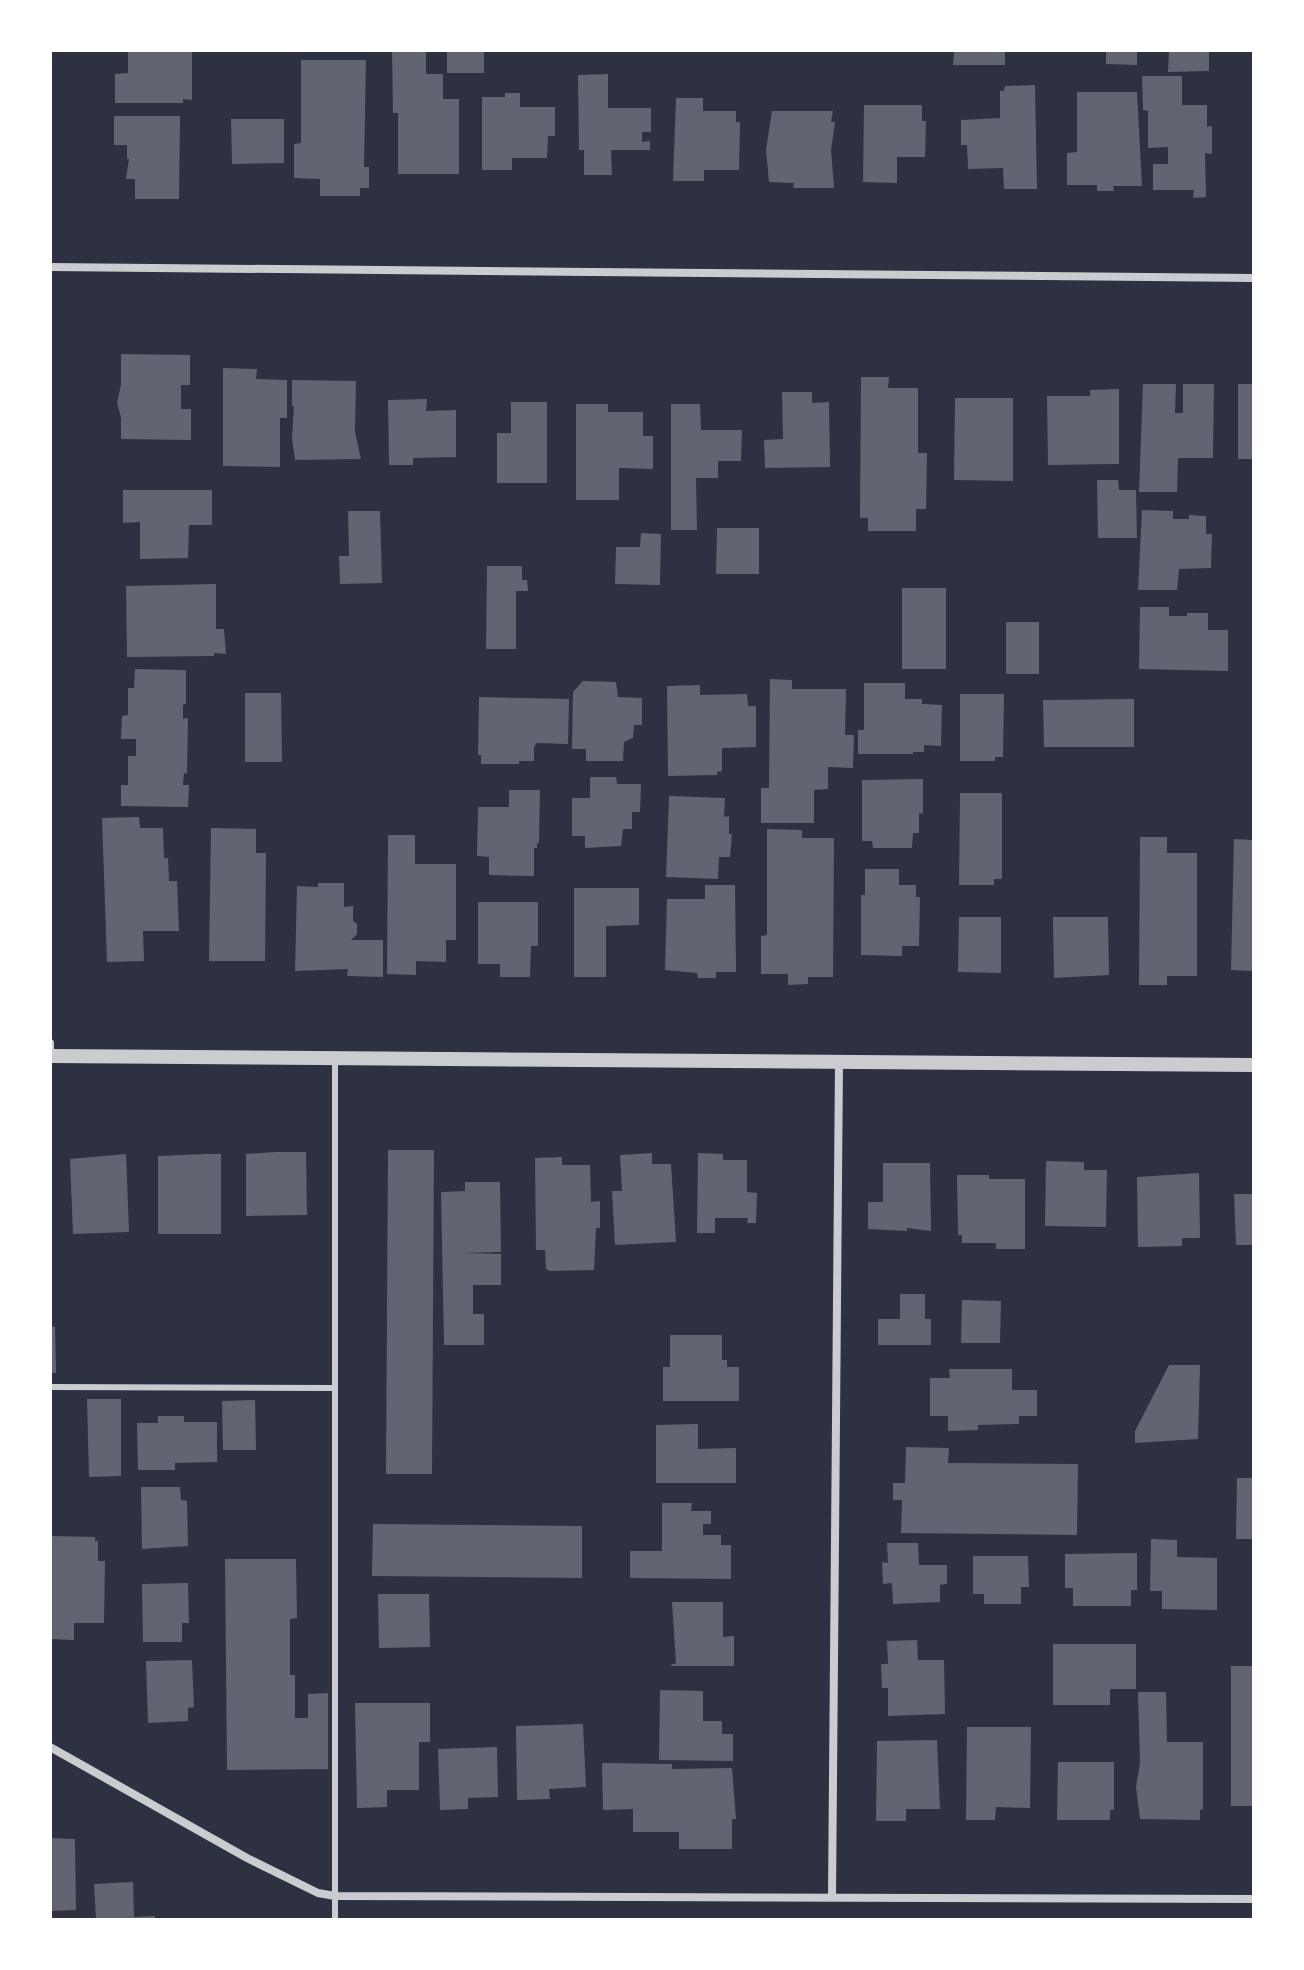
<svg xmlns="http://www.w3.org/2000/svg" width="1304" height="1970" viewBox="0 0 1304 1970" font-family="Cabin,sans-serif">
<rect width="100%" height="100%" fill="#2d3142"/>
<g fill="#626471">
<polygon points="128,50 192,50 192,100 183,99 183,103 115,103 115,74 128,73"/>
<polygon points="392,50 426,50 426,74 443,74 443,99 459,99 459,174 398,174 398,113 393,113"/>
<rect x="447" y="50" width="37" height="23"/>
<polygon points="954,50 1005,50 1005,65 953,65"/>
<polygon points="1106,50 1137,50 1137,65 1106,64"/>
<polygon points="1169,50 1209,50 1209,71 1168,72"/>
<polygon points="301,60 366,60 364,167 369,167 369,188 360,188 360,196 320,196 320,179 294,178 294,144 301,143"/>
<polygon points="608,74 608,108 651,108 651,132 642,132 642,142 650,141 650,150 611,150 612,175 584,175 584,150 579,150 578,75"/>
<polygon points="1142,76 1182,76 1182,105 1207,105 1207,127 1212,126 1212,154 1205,153 1206,197 1193,198 1194,190 1153,190 1153,164 1168,164 1168,147 1148,148 1148,111 1143,110"/>
<polygon points="1035,85 1037,189 1004,189 1003,168 968,169 967,145 961,145 961,120 1000,118 1000,91 1004,91 1005,86"/>
<polygon points="1077,92 1137,92 1142,186 1113,186 1114,191 1097,191 1097,185 1067,185 1067,153 1077,152"/>
<polygon points="505,93 520,93 520,107 555,107 555,136 548,136 547,158 512,158 512,170 482,170 482,97 505,97"/>
<polygon points="676,98 703,98 703,111 736,111 736,122 740,122 739,170 704,170 704,181 673,181"/>
<polygon points="864,105 922,105 922,121 926,121 925,157 897,157 897,183 863,182"/>
<polygon points="772,111 833,111 831,122 835,122 831,150 834,188 793,188 794,183 769,182 766,150"/>
<polygon points="114,116 180,116 179,199 135,199 135,179 126,179 129,159 127,159 127,145 114,145"/>
<polygon points="231,119 284,119 284,163 232,164"/>
<polygon points="121,354 190,355 190,385 181,385 181,409 191,409 191,440 121,439 121,418 117,402 121,385"/>
<polygon points="223,368 257,369 256,379 287,380 287,418 280,418 280,467 223,466"/>
<polygon points="861,377 889,377 888,388 918,388 918,453 927,453 926,509 916,509 916,531 868,531 868,518 860,518"/>
<polygon points="292,380 356,381 355,432 361,459 295,460 292,438 294,406 292,406"/>
<polygon points="1143,384 1176,384 1175,413 1183,413 1183,384 1214,384 1213,458 1178,458 1177,492 1139,492"/>
<rect x="1238" y="384" width="16" height="75"/>
<polygon points="1119,389 1119,464 1048,465 1047,396 1090,396 1090,390"/>
<polygon points="782,392 812,392 812,403 829,402 830,467 765,468 764,440 783,439"/>
<polygon points="955,398 1013,398 1013,481 954,480"/>
<polygon points="427,399 426,411 456,410 456,457 413,458 413,465 389,465 388,400"/>
<polygon points="511,402 547,402 547,483 497,483 497,433 511,433"/>
<polygon points="576,404 608,404 608,412 643,412 643,436 653,436 653,469 619,468 619,500 576,500"/>
<polygon points="671,404 700,404 701,430 742,430 741,461 718,461 718,478 696,478 697,530 671,530"/>
<polygon points="1097,480 1118,480 1119,490 1136,490 1137,538 1098,538"/>
<polygon points="123,490 212,490 212,525 189,525 188,558 140,559 140,522 123,523"/>
<polygon points="1142,510 1173,511 1173,519 1189,519 1189,515 1206,516 1206,534 1212,534 1211,568 1179,569 1177,590 1138,590"/>
<polygon points="348,511 380,511 382,583 340,584 339,556 349,556"/>
<polygon points="717,528 759,528 759,574 716,574"/>
<polygon points="641,533 661,534 660,585 615,584 616,547 640,547"/>
<polygon points="487,566 522,566 522,580 527,580 528,591 516,591 516,649 486,649"/>
<polygon points="216,584 216,629 224,629 226,654 214,653 214,656 127,657 126,586"/>
<rect x="902" y="588" width="44" height="81"/>
<polygon points="1140,607 1169,607 1169,616 1187,616 1187,613 1208,613 1208,630 1228,630 1228,671 1139,669"/>
<rect x="1006" y="622" width="33" height="52"/>
<polygon points="135,669 186,670 186,704 183,705 183,719 188,718 187,774 184,773 183,785 189,785 188,807 121,806 121,785 128,785 128,756 136,756 136,739 121,739 122,716 128,715 128,688 134,688"/>
<polygon points="770,679 792,680 792,689 846,689 845,735 854,735 853,768 828,767 828,789 814,790 814,823 761,823 761,788 769,788"/>
<polygon points="583,681 616,682 618,697 642,698 642,725 634,725 633,738 624,742 623,761 586,761 586,749 572,749 573,692"/>
<polygon points="864,683 905,683 905,699 922,699 922,704 942,705 941,746 924,745 924,752 913,752 913,754 858,754 858,730 864,730"/>
<polygon points="700,685 700,695 747,694 748,706 756,706 756,747 722,748 722,771 717,772 717,775 668,776 667,686"/>
<polygon points="245,693 281,693 282,762 245,762"/>
<polygon points="960,694 1004,694 1003,757 995,757 995,761 960,761"/>
<polygon points="479,697 569,699 568,744 537,743 534,747 534,761 519,761 519,764 481,764 481,755 478,755"/>
<polygon points="1134,699 1134,747 1044,747 1043,700"/>
<polygon points="590,777 616,777 617,784 641,784 640,812 632,812 632,829 623,829 621,846 585,848 585,836 572,836 572,798 590,798"/>
<polygon points="923,779 923,814 919,813 919,833 913,833 912,848 873,848 872,841 862,841 862,780"/>
<polygon points="509,790 540,790 539,843 537,843 537,848 534,848 534,876 489,875 489,857 477,856 478,807 509,807"/>
<polygon points="960,793 1002,793 1002,879 994,879 994,885 959,885"/>
<polygon points="669,796 725,798 724,817 729,816 729,834 732,834 730,857 719,857 718,879 666,877"/>
<polygon points="139,817 140,828 163,828 164,858 168,858 169,881 177,881 179,931 143,931 144,961 107,962 102,818"/>
<polygon points="211,828 256,829 256,853 266,853 265,961 209,961"/>
<polygon points="767,829 802,830 802,838 834,838 833,977 808,977 808,984 788,985 788,974 761,974 761,936 767,935"/>
<polygon points="388,835 415,835 415,864 456,864 456,940 446,940 446,962 416,961 416,975 387,974"/>
<polygon points="1140,837 1167,837 1167,853 1197,853 1197,976 1167,976 1167,985 1139,985"/>
<polygon points="1234,839 1254,840 1254,971 1231,970"/>
<polygon points="865,869 899,869 899,885 916,885 916,897 920,897 919,946 902,946 902,956 861,955 861,895 865,895"/>
<polygon points="318,883 344,883 344,907 353,906 353,921 357,924 357,934 351,940 383,940 383,977 347,976 348,969 295,971 297,886 318,887"/>
<polygon points="705,885 735,885 736,972 716,972 716,978 698,978 697,973 665,970 667,899 705,899"/>
<polygon points="574,888 639,888 639,925 606,926 606,977 574,977"/>
<polygon points="478,902 538,902 538,946 531,946 530,977 500,977 500,964 478,964"/>
<polygon points="959,917 1001,917 1001,973 958,972"/>
<polygon points="1053,917 1108,917 1109,975 1054,978"/>
<polygon points="388,1150 434,1150 432,1474 386,1474"/>
<polygon points="275,1152 306,1152 307,1215 246,1216 246,1154"/>
<polygon points="652,1153 652,1164 671,1164 676,1242 615,1245 612,1191 622,1191 620,1155"/>
<polygon points="698,1153 723,1154 723,1160 747,1160 747,1192 757,1193 756,1223 747,1223 748,1218 715,1218 715,1233 697,1233"/>
<polygon points="126,1154 129,1232 73,1234 70,1159"/>
<polygon points="206,1154 221,1154 221,1234 158,1234 158,1156"/>
<polygon points="562,1157 562,1165 590,1165 591,1202 600,1201 600,1228 596,1228 594,1270 550,1271 546,1269 545,1250 536,1250 535,1158"/>
<polygon points="1046,1161 1084,1162 1084,1170 1107,1170 1106,1227 1045,1226"/>
<polygon points="883,1163 930,1163 931,1231 907,1228 907,1231 868,1229 868,1202 883,1202"/>
<polygon points="1199,1173 1200,1238 1182,1238 1182,1246 1138,1247 1137,1177"/>
<polygon points="957,1175 989,1175 989,1179 1025,1179 1025,1249 996,1249 996,1243 962,1243 962,1235 958,1235"/>
<polygon points="465,1182 500,1182 501,1252 462,1253 501,1254 501,1285 473,1285 473,1314 484,1314 484,1345 444,1345 441,1192 465,1191"/>
<polygon points="1234,1194 1254,1194 1254,1245 1236,1245"/>
<polygon points="900,1294 925,1294 925,1319 931,1319 931,1345 878,1345 878,1319 900,1319"/>
<polygon points="962,1300 1001,1301 1000,1343 961,1343"/>
<polygon points="50,1326 55,1327 56,1373 50,1373"/>
<polygon points="670,1335 722,1335 722,1360 727,1360 727,1367 739,1367 739,1401 663,1401 663,1367 670,1367"/>
<polygon points="1169,1365 1200,1365 1198,1439 1135,1443 1135,1431"/>
<polygon points="949,1369 1012,1369 1012,1390 1037,1390 1037,1416 1019,1416 1019,1424 978,1425 978,1430 948,1431 948,1416 930,1416 930,1378 950,1378"/>
<polygon points="87,1399 121,1399 121,1476 89,1477"/>
<polygon points="255,1400 256,1450 223,1450 222,1401"/>
<polygon points="158,1416 184,1416 184,1422 217,1422 217,1462 175,1463 175,1470 138,1470 137,1423 158,1423"/>
<polygon points="698,1424 698,1449 736,1448 736,1483 656,1483 656,1425"/>
<polygon points="906,1447 949,1448 948,1463 1078,1464 1077,1535 901,1533 902,1500 893,1500 893,1483 905,1483"/>
<polygon points="1237,1478 1254,1478 1254,1539 1236,1539"/>
<polygon points="141,1487 180,1487 181,1500 187,1501 188,1546 142,1549"/>
<polygon points="662,1503 692,1503 691,1511 711,1511 711,1524 703,1524 703,1535 721,1535 721,1545 731,1545 731,1579 630,1578 630,1551 662,1551"/>
<polygon points="373,1524 582,1526 582,1578 372,1576"/>
<polygon points="50,1536 95,1537 95,1541 98,1541 98,1561 105,1561 104,1623 74,1623 74,1640 50,1639"/>
<polygon points="1151,1539 1177,1540 1177,1557 1217,1558 1217,1610 1162,1609 1162,1591 1150,1591"/>
<polygon points="887,1543 918,1543 919,1565 947,1565 947,1584 940,1585 940,1602 893,1604 892,1583 883,1584 882,1562 888,1563"/>
<polygon points="1137,1553 1137,1590 1131,1590 1131,1606 1073,1606 1073,1588 1065,1588 1065,1554"/>
<polygon points="973,1556 1028,1556 1029,1587 1021,1587 1021,1604 984,1604 984,1594 973,1594"/>
<polygon points="225,1559 296,1559 297,1618 290,1619 290,1675 295,1675 295,1718 308,1718 308,1694 328,1693 328,1769 227,1770"/>
<polygon points="188,1583 189,1623 182,1623 182,1642 143,1642 142,1584"/>
<polygon points="378,1594 429,1594 430,1647 379,1648"/>
<polygon points="672,1602 723,1602 723,1637 734,1636 734,1666 669,1666 676,1663"/>
<polygon points="917,1640 918,1660 944,1660 945,1714 888,1716 888,1688 882,1688 881,1664 888,1664 887,1641"/>
<polygon points="1053,1644 1136,1644 1136,1689 1110,1689 1110,1705 1053,1705"/>
<polygon points="192,1660 194,1707 188,1708 188,1721 148,1723 146,1661"/>
<rect x="1231" y="1666" width="23" height="140"/>
<polygon points="660,1690 703,1691 703,1721 722,1721 722,1734 733,1734 733,1761 659,1760"/>
<polygon points="1138,1692 1166,1692 1167,1742 1203,1742 1203,1809 1200,1810 1200,1820 1140,1819 1136,1787 1140,1763"/>
<polygon points="355,1703 430,1703 430,1742 419,1742 419,1790 387,1790 387,1807 357,1808"/>
<polygon points="583,1724 586,1787 549,1789 550,1799 517,1800 516,1726"/>
<polygon points="967,1727 1031,1727 1030,1808 996,1807 995,1820 966,1820"/>
<polygon points="937,1740 940,1809 906,1809 906,1821 876,1821 877,1741"/>
<polygon points="497,1747 498,1797 468,1798 468,1809 440,1810 438,1749"/>
<polygon points="1058,1762 1114,1762 1114,1810 1110,1810 1110,1820 1057,1820"/>
<polygon points="602,1763 672,1764 672,1769 732,1768 736,1819 732,1819 732,1849 679,1849 679,1832 633,1832 633,1809 603,1810"/>
<polygon points="50,1838 75,1839 76,1910 50,1911"/>
<polygon points="133,1882 134,1917 155,1916 155,1920 96,1920 94,1884"/>
</g>
<g fill="none" stroke-linecap="round" stroke-linejoin="round">
<g stroke="#caccd0" stroke-width="6">
<polyline points="50,1387 335,1388"/>
<polyline points="335,1920 335,1058"/>
</g>
<g stroke="#caccd0" stroke-width="8">
<polyline points="50,267 1254,278"/>
<polyline points="50,1043 50,1056"/>
<polyline points="50,1747 247,1858 318,1893 335,1896 1254,1899"/>
<polyline points="832,1897 839,1063"/>
</g>
<polyline stroke="#caccd0" stroke-width="14" points="50,1056 1254,1065"/>
</g>
<rect width="1304" height="1970" fill="none" stroke="#ffffff" stroke-width="104"/>
</svg>
